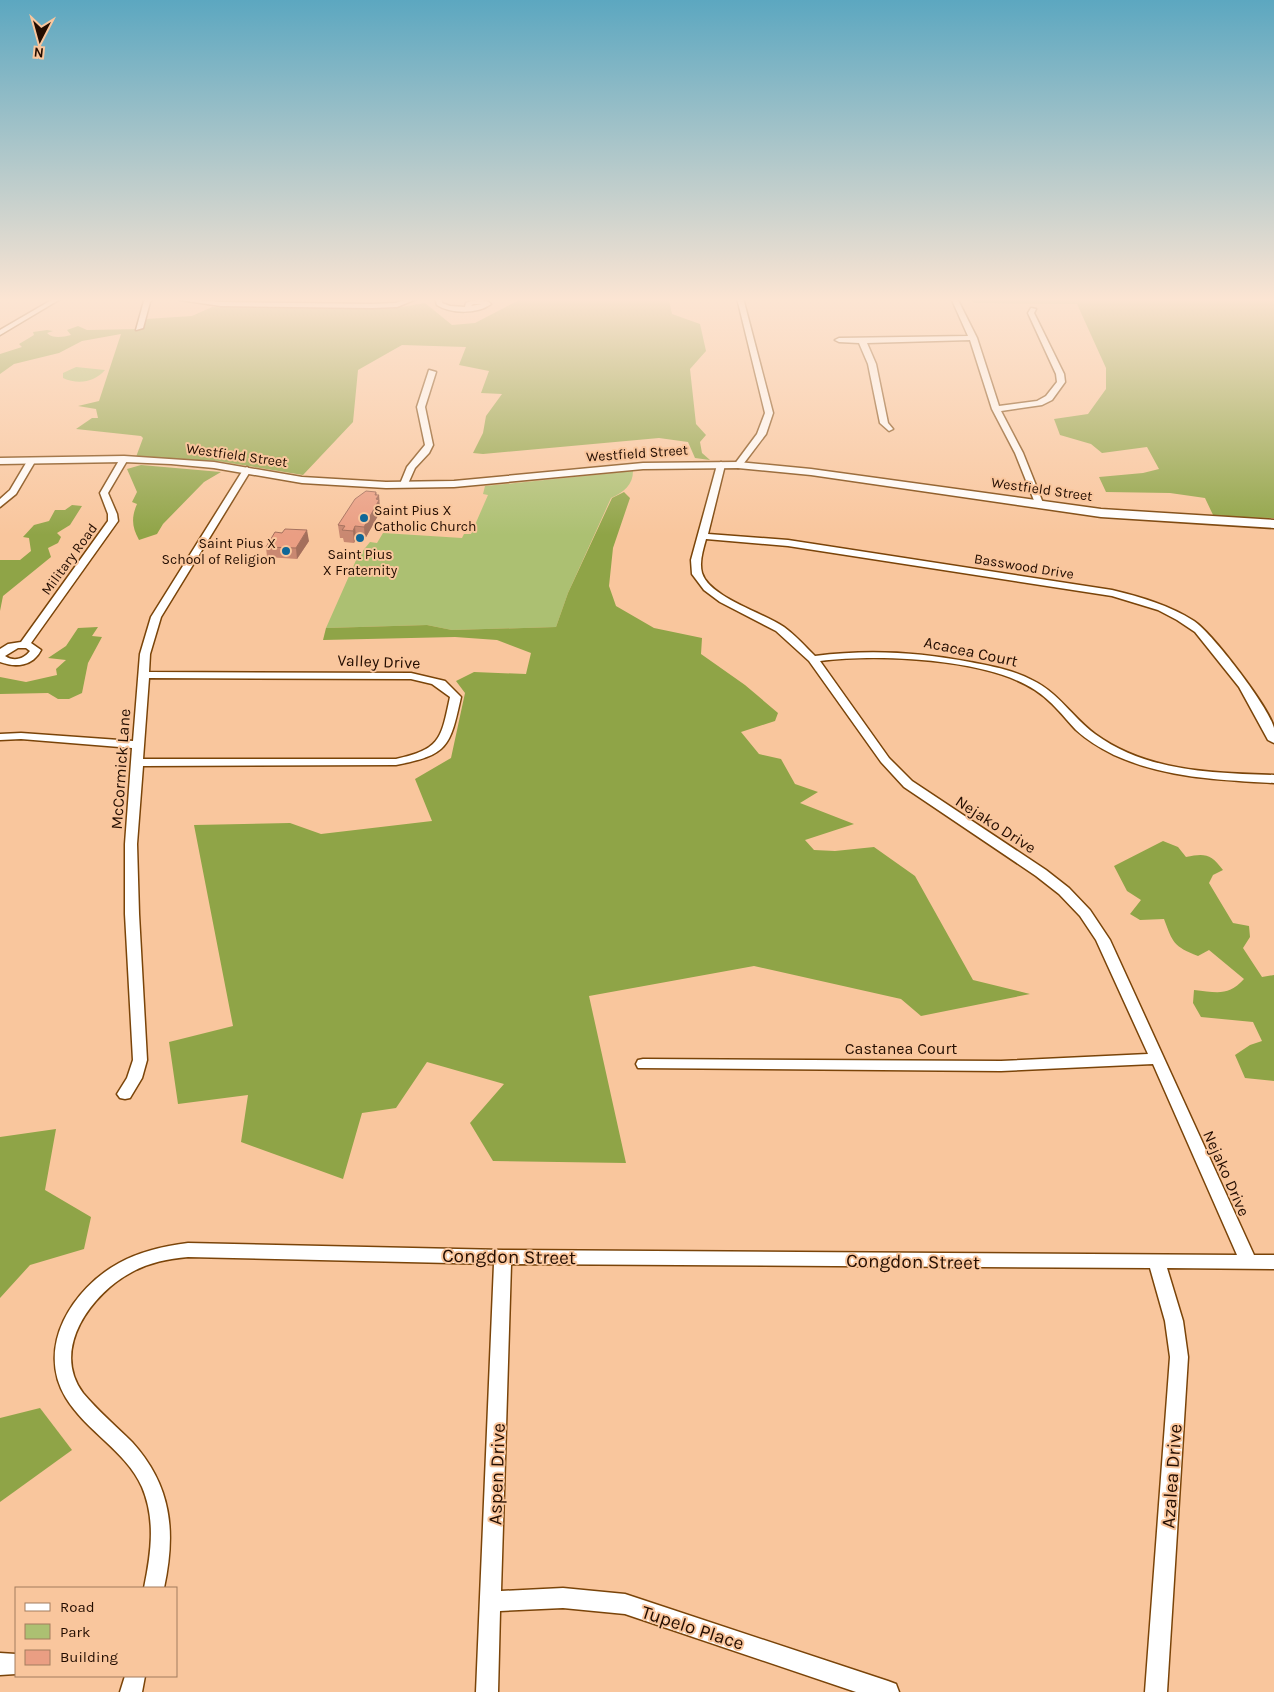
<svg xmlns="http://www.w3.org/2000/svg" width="1274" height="1692" viewBox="0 0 1274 1692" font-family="Karla,sans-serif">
<rect width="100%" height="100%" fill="#f9c69d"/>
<g fill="#acc072">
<path d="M76 367 105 370C95 382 78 385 63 378V373Z"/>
<path d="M633 471C633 485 624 492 611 498L568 593 556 627 452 630 427 625 326 628 357 558 370 542 377 543 383 533 462 538 464 534H471L488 495 483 494 485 486Z"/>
</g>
<g fill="#8fa447">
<path d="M523 298H666L669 300 672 314 700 324 706 351 690 369 696 424 706 435 700 442 702 453 710 460 695 458 688 442 659 438 483 454 473 453 483 433 486 416 502 394 481 393 489 371 459 365 466 347 402 345 358 370 353 422 303 475 218 461 136 457 143 438 141 436 76 429 92 418H98L96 409 78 406 99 401 121 334 82 341 59 353 14 364 0 374V354L22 347 19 344 34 335 33 332 47 330 53 331 47 333C53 339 63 337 71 335L67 330 78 326 87 330 142 329 146 319 192 316 212 307 389 309 425 303 452 325 475 323Z"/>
<polygon points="969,298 1274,298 1274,518 1214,517 1205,498 1170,493 1106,492 1099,477 1143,473 1159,469 1147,447 1102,453 1091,444 1060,435 1054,419 1088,414 1106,389 1106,368 1077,304 974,303"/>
<path d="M141 465 221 472 204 482 163 524 157 534 139 540C132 527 131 518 137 504L132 502 137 492 127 469Z"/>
<polygon points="624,492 630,498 613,548 609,586 616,606 654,628 702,638 701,654 745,685 778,713 775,721 741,732 759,754 781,759 795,784 818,792 800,803 854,824 805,840 814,850 835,851 874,847 915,876 973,980 1030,994 921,1016 901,999 754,966 589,996 626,1163 493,1161 470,1123 504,1084 427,1062 396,1108 362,1113 343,1179 241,1142 248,1095 178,1104 169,1042 233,1026 194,825 290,823 321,834 432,821 415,779 451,758 465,693 456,681 474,672 526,674 531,653 497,640 455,637 323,640 326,628 427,625 452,630 556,627 568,593 612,498"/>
<polygon points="72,505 82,506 70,525 57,533 61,537 58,543 48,548 51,557 3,596 0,611 0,560 20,560 31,551 29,538 23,537 34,525 49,521 55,510 65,510"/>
<polygon points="98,627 92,636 102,637 88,663 82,693 69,699 58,699 48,693 0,694 0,677 26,682 57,675 56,669 66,660 48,658 66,646 78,628"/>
<path d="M1163 841 1178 847 1186 857C1205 853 1211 854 1223 870L1213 875 1209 883 1233 923 1249 926 1250 937 1243 948 1262 977 1274 975V1081L1245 1078 1235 1055 1250 1045 1262 1041 1253 1022 1201 1017 1193 1003 1194 990C1216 992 1228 997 1244 979L1209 950 1198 956C1173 946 1173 943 1164 919L1140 920 1130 914 1141 900 1127 891 1114 866Z"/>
<polygon points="56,1129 45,1190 91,1217 84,1249 30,1265 0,1298 0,1137"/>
<polygon points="40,1408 72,1450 0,1502 0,1418"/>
</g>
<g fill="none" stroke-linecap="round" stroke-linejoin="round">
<g stroke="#7a4409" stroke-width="3">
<g id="minor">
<polygon points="55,298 62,298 0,335 0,330"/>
<polygon points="147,298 154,298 150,302 143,328 136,330 144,301"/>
<polygon points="177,298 221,302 372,304 396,303 410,298 419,298 397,307 372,308 221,306 180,300"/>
<path d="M435 298H441L442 303 450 306 465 307 466 303C474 300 484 297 491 304 478 314 451 314 437 305ZM473 304H482L471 306Z"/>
<polygon points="737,298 743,298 773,413 766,434 741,467 738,468 734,465 757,434 765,413"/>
<polygon points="951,298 957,298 977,338 999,406 1037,401 1046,396 1057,382 1056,374 1028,313 1031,308 1036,309 1034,313 1064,374 1065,382 1052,400 1042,405 1001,411 1023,453 1043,503 1042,505 1039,506 1035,503 1015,453 992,409 970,340 867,343 876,364 888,423 893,429 889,431 880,423 868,364 859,343 839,342 835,340 839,338 968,336"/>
<polygon points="429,370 436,372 425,407 433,445 429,453 415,468 407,486 404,487 400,484 407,467 425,445 417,407"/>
<path d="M121 457 128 459 108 493 117 514 118 521 31 643 41 650C33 666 16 668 0 662V649L8 644 21 642 108 521V514L100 493ZM18 648H26L30 651C24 659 14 662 5 656Z"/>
<polygon points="29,458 36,460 16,494 0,507 0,499 10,490"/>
<path d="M721 462 725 465 708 534 788 540 1112 590C1141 597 1169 605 1194 621 1212 633 1269 707 1274 728 1274 733 1274 739 1274 743L1268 740 1239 687 1195 632 1177 620 1158 610 1112 596 788 546 706 539C703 550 699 562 702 573 709 597 764 613 784 627 795 635 805 646 815 656 868 649 919 652 970 662 991 666 1013 670 1032 680 1059 693 1072 717 1095 734 1147 772 1213 773 1274 775V783C1219 780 1165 778 1114 755 1100 748 1087 740 1076 730 1063 716 1052 701 1035 690 986 658 878 654 820 661L889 758 912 781 1046 870 1069 888 1090 910 1110 940 1254 1255H1274V1269L1167 1268 1183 1321 1188 1357 1167 1692H1145L1170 1357 1165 1321 1150 1268 511 1264 501 1591 563 1588 625 1594 888 1681 896 1684 899 1692H856L625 1614 563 1608 500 1611 498 1692H476L494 1264 188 1257C168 1259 150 1262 132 1272 92 1293 50 1349 83 1393 98 1411 116 1426 132 1442 172 1486 176 1532 164 1588H144C151 1554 156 1520 142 1487 126 1451 87 1432 66 1398 35 1347 73 1288 119 1263 141 1251 164 1246 188 1243L503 1250 1237 1255 1153 1064 1001 1071 638 1068 636 1064 638 1060 643 1059 1001 1061 1148 1054 1096 940 1080 916 1059 894 1036 876 904 787 881 762 809 661 776 631 720 602 704 590 692 574 691 560 717 465Z"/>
<path d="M247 467 251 470 161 617 150 654 149 672 411 673 445 681 461 697C450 747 448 755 396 765L143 766 137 844 139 914 147 1060 142 1078 130 1098 125 1099 120 1098 117 1094 127 1078 133 1060 125 914V844L132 748 21 739 0 740V734L21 733 133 741 140 654 151 617 243 470ZM149 678 411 679 432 684 450 697C441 739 441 749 396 759H143Z"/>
<polygon points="0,1653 16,1654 16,1674 0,1675"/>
<polygon points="125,1676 145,1676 142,1692 120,1692"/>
</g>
</g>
<g stroke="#7a4409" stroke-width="3">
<polygon id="major" points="124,456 214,462 302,477 386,482 454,481 643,463 738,462 811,469 1101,509 1274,520 1274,528 1101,517 811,475 738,468 643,469 454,487 386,488 302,483 214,468 171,464 124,462 0,464 0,458"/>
</g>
<use href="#minor" fill="#fff" fill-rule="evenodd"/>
<use href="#major" fill="#fff" fill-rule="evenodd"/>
</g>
<g fill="#c98871">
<polygon points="376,492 377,495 379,495 380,512 365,539 356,538 354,543 344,542 343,538 340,538 338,525"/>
<polygon points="309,541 297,559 267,557 266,547"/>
</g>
<g fill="#a46f5c">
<polygon points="376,492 377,497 379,495 380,512 365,539 364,527"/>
<polygon points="355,526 356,538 354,543 353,531"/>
<polygon points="307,530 309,541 297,559 296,548"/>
</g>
<g fill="#ea9e83" stroke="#a46f5c">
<polygon points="366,491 376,492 375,495 379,495 376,499 379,500 364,527 355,526 353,531 342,530 345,526 338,525 355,499"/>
<polygon points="285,529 307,530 296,548 266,547 275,532 282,533"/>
</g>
<linearGradient id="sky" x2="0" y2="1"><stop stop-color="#5ca7c0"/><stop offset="0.56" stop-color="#fce5d3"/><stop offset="1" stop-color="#fce5d3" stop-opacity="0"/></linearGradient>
<rect width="1274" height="535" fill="url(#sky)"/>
<g fill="#0f6798" stroke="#f9c69d" stroke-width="2">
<circle cx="364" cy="518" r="5"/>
<circle cx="360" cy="538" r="5"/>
<circle cx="286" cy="551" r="5"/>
</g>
<g text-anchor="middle" stroke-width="4" stroke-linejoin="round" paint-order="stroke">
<g font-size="14" fill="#230d00" stroke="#f9c69d">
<text transform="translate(637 453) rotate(-4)" y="5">Westfield Street</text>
<text transform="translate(237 455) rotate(8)" y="5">Westfield Street</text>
<text transform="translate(1042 489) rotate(8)" y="5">Westfield Street</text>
<text transform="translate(69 559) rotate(-54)" y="5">Military Road</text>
<text transform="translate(1024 566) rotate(9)" y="5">Basswood Drive</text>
</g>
<g font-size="14" fill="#230d00" stroke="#f9c69d" text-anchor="start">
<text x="374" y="515">Saint Pius X<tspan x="374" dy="16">Catholic Church</tspan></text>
<text x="276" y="548" text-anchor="end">Saint Pius X<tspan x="276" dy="16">School of Religion</tspan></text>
<text x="360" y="559" text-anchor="middle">Saint Pius<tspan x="360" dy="16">X Fraternity</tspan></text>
</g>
<g font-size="16" fill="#230d00" stroke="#f9c69d">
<text transform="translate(971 651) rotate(12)" y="6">Acacea Court</text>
<text transform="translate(379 661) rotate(2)" y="6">Valley Drive</text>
<text transform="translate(120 769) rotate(-86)" y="6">McCormick Lane</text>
<text transform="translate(996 824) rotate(33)" y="6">Nejako Drive</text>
<text x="901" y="1054">Castanea Court</text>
<text transform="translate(1227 1173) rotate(66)" y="6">Nejako Drive</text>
</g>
<g font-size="19" fill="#230d00" stroke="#f9c69d">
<text transform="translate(509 1256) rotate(1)" y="7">Congdon Street</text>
<text transform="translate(913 1261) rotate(1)" y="7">Congdon Street</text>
<text transform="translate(496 1474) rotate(-88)" y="7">Aspen Drive</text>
<text transform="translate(1171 1476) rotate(-86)" y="7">Azalea Drive</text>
<text transform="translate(693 1627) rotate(18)" y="7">Tupelo Place</text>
</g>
</g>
<rect x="15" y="1587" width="162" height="90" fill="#f9c69d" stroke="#a37c5e"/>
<rect x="25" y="1603" width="25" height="8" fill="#ffffff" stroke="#a37c5e"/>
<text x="60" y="1612" font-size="15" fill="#230d00">Road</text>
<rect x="25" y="1624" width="25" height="15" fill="#acc072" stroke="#a37c5e"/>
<text x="60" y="1637" font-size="15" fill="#230d00">Park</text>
<rect x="25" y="1650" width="25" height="15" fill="#ea9e83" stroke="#a37c5e"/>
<text x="60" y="1662" font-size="15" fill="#230d00">Building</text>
<g transform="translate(40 40) rotate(186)" stroke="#f9c69d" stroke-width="4" paint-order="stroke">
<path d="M0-4L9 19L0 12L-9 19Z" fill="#230d00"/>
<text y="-8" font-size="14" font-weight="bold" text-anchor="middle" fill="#230d00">N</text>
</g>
</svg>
